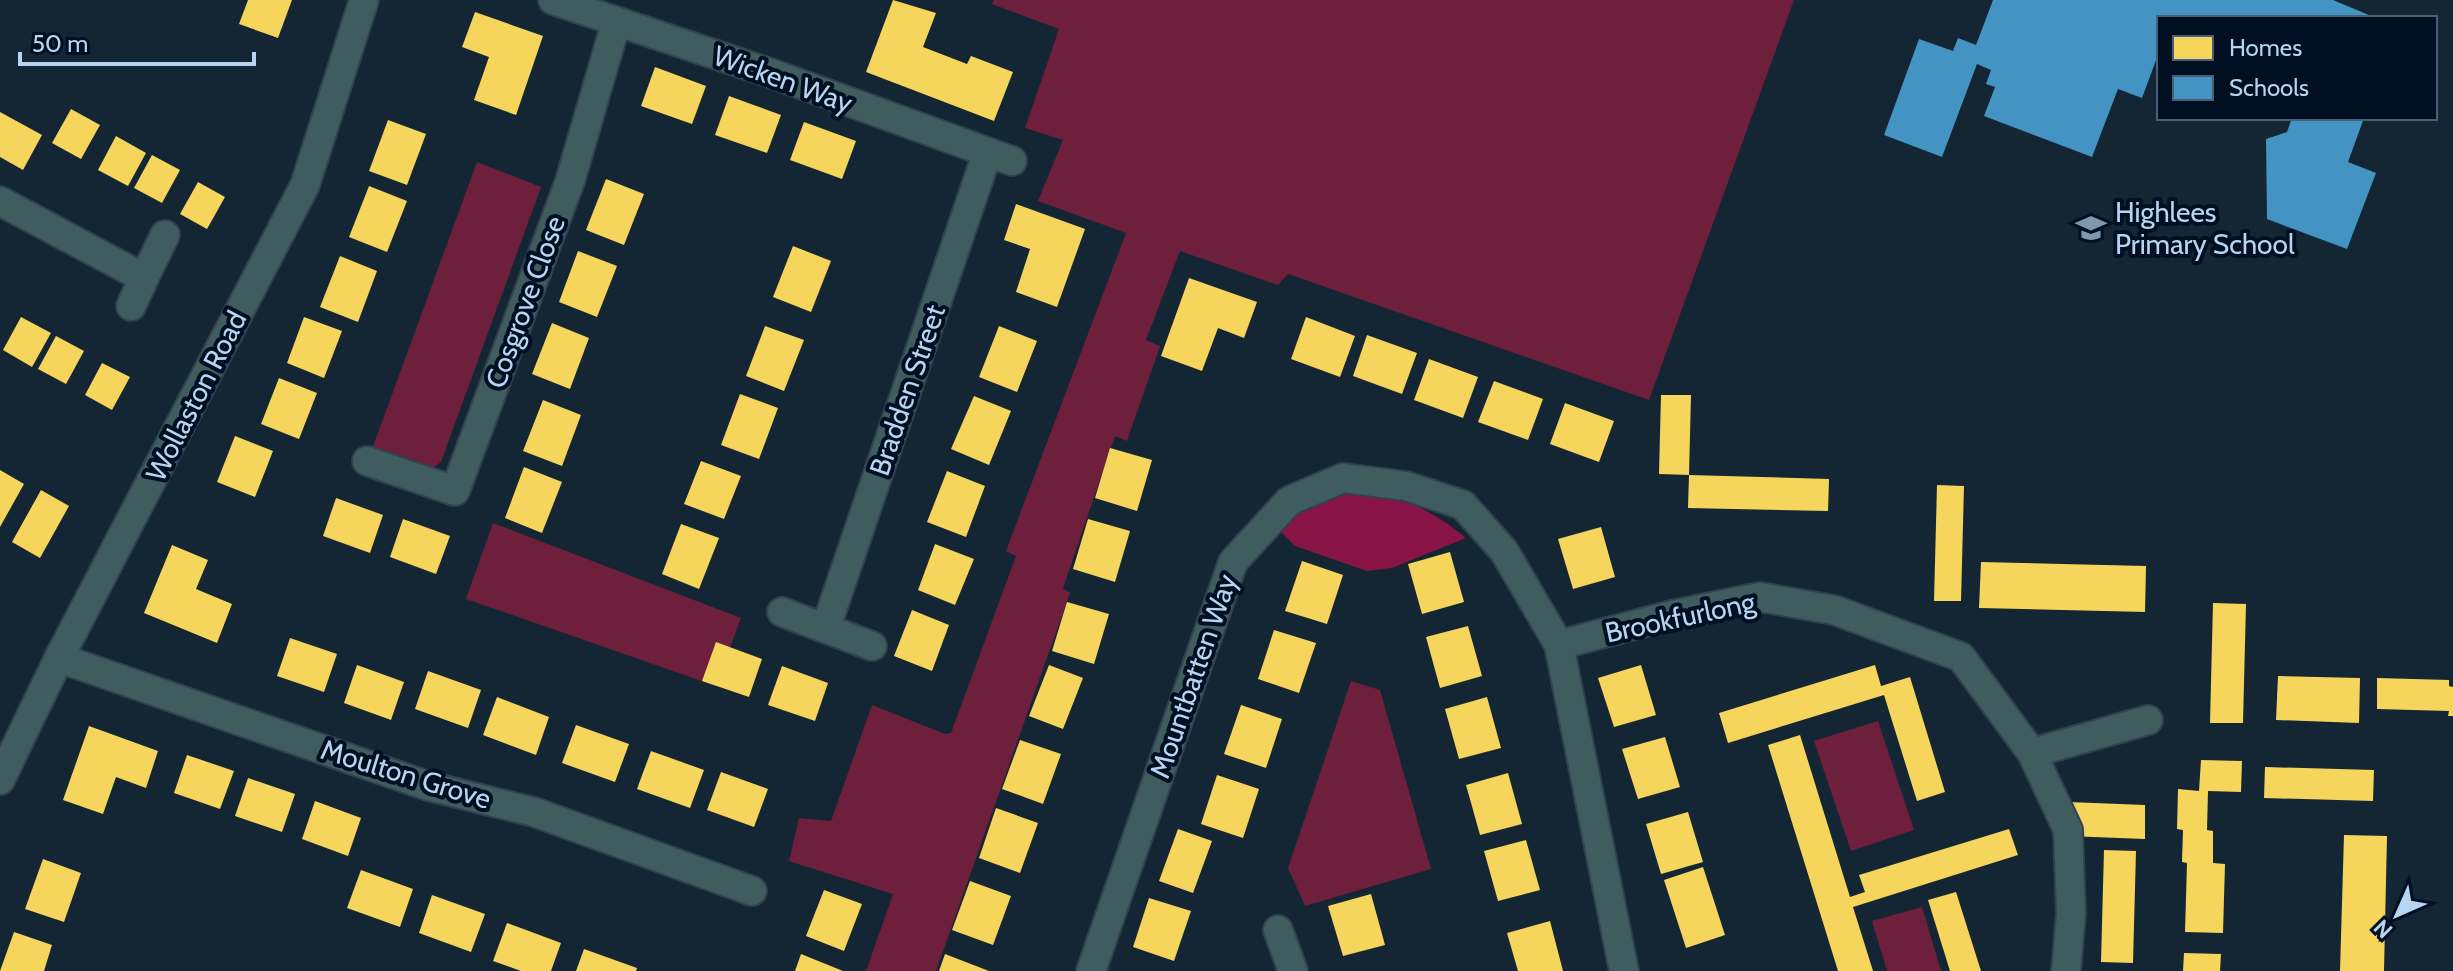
<svg xmlns="http://www.w3.org/2000/svg" width="2453" height="971" viewBox="0 0 2453 971" font-family="Cabin,sans-serif">
<rect width="100%" height="100%" fill="#142633"/>
<g fill="#6e1f3c">
<polygon points="994,0 1794,0 1649,400 1288,274 1278,285 1180,251 1146,340 1160,346 1127,441 1115,436 1063,588 1070,593 936,971 866,971 893,894 789,861 799,818 831,821 872,705 945,734 951,733 1016,556 1006,551 1126,233 1038,201 1063,140 1025,128 1059,29 992,4"/>
<polygon points="477,162 541,187 441,462 427,472 371,452"/>
<polygon points="493,523 741,618 716,686 466,599"/>
<polygon points="1351,681 1380,690 1431,869 1305,906 1288,868"/>
<polygon points="1878,721 1914,830 1851,851 1814,741"/>
<polygon points="1922,907 1941,971 1887,971 1872,921"/>
</g>
<path fill="#871444" d="M1335 492C1391 492 1423 503 1466 538L1392 568 1367 571 1295 546 1277 528 1296 509Z"/>
<g fill="#f6d55c">
<polygon points="248,0 292,0 278,38 239,24"/>
<polygon points="893,0 936,13 923,47 967,64 971,56 1013,72 994,121 866,72"/>
<polygon points="475,12 543,36 516,115 474,100 489,57 462,47"/>
<polygon points="655,67 706,86 692,124 641,106"/>
<polygon points="729,96 781,115 767,153 715,135"/>
<polygon points="71,109 100,125 81,159 52,143"/>
<polygon points="0,112 42,135 23,170 0,157"/>
<polygon points="388,120 426,134 407,185 369,171"/>
<polygon points="804,122 856,141 842,179 790,160"/>
<polygon points="116,136 146,153 128,186 98,170"/>
<polygon points="152,155 180,170 162,203 134,188"/>
<polygon points="606,179 644,194 624,245 586,230"/>
<polygon points="198,182 225,197 207,229 180,214"/>
<polygon points="369,186 407,201 387,252 349,237"/>
<polygon points="1016,204 1085,229 1057,307 1016,292 1030,249 1004,240"/>
<polygon points="793,246 831,261 811,312 773,297"/>
<polygon points="578,251 617,266 597,317 559,302"/>
<polygon points="340,256 377,271 358,322 320,307"/>
<polygon points="1189,278 1257,302 1244,338 1218,328 1202,371 1161,356"/>
<polygon points="21,317 51,333 32,367 3,350"/>
<polygon points="304,317 342,331 324,378 287,363"/>
<polygon points="1306,317 1355,336 1340,377 1291,359"/>
<polygon points="552,323 589,338 570,389 532,374"/>
<polygon points="765,326 804,340 784,391 746,376"/>
<polygon points="999,326 1037,341 1017,392 979,377"/>
<polygon points="1367,335 1417,353 1402,394 1353,376"/>
<polygon points="56,336 84,351 66,384 38,369"/>
<polygon points="1429,359 1478,377 1463,418 1414,400"/>
<polygon points="102,363 130,377 112,410 85,395"/>
<polygon points="279,378 317,393 299,439 261,424"/>
<polygon points="1494,381 1543,399 1528,440 1478,422"/>
<polygon points="740,394 778,408 759,459 721,445"/>
<polygon points="1661,395 1691,395 1689,475 1659,474"/>
<polygon points="974,396 1011,411 989,465 951,449"/>
<polygon points="543,400 581,415 562,466 523,451"/>
<polygon points="1565,403 1614,421 1599,462 1550,444"/>
<polygon points="235,436 273,451 255,497 217,482"/>
<polygon points="1110,448 1152,460 1137,511 1095,498"/>
<polygon points="701,461 741,476 724,519 684,504"/>
<polygon points="524,467 562,482 542,533 505,518"/>
<polygon points="0,470 24,484 0,527"/>
<polygon points="947,471 985,486 966,537 927,522"/>
<polygon points="1689,475 1829,479 1828,511 1688,508"/>
<polygon points="1937,485 1964,486 1961,601 1934,601"/>
<polygon points="41,490 69,506 40,558 12,542"/>
<polygon points="336,498 383,515 370,553 323,536"/>
<polygon points="403,519 450,536 436,574 390,557"/>
<polygon points="1088,519 1130,531 1115,582 1073,569"/>
<polygon points="681,524 719,538 699,589 662,574"/>
<polygon points="1601,527 1615,577 1573,589 1558,539"/>
<polygon points="935,544 974,559 955,605 918,590"/>
<polygon points="172,545 208,560 196,589 232,604 217,643 144,613"/>
<polygon points="1450,552 1464,602 1422,614 1408,564"/>
<polygon points="1302,561 1343,575 1327,624 1285,611"/>
<polygon points="1981,562 2146,566 2145,612 1979,608"/>
<polygon points="1067,602 1109,614 1094,664 1052,651"/>
<polygon points="2213,603 2246,604 2243,723 2210,723"/>
<polygon points="912,610 949,625 932,671 894,656"/>
<polygon points="1468,626 1482,676 1440,688 1426,637"/>
<polygon points="1274,630 1316,643 1299,693 1258,679"/>
<polygon points="290,638 337,654 324,692 277,676"/>
<polygon points="716,642 762,659 749,697 702,681"/>
<polygon points="357,665 404,682 391,720 344,703"/>
<polygon points="1049,665 1083,678 1063,729 1029,716"/>
<polygon points="1641,665 1656,715 1614,727 1598,678"/>
<polygon points="1875,665 1881,686 1910,677 1945,792 1917,801 1884,695 1728,743 1719,713"/>
<polygon points="782,666 828,683 815,721 768,705"/>
<polygon points="428,671 481,690 468,728 415,709"/>
<polygon points="2278,676 2360,678 2359,723 2276,720"/>
<polygon points="2377,678 2449,680 2449,686 2453,687 2453,716 2448,716 2449,711 2377,709"/>
<polygon points="497,697 549,717 536,755 483,735"/>
<polygon points="1487,697 1501,748 1459,759 1445,709"/>
<polygon points="1241,705 1282,719 1266,768 1224,754"/>
<polygon points="576,725 629,744 615,782 562,763"/>
<polygon points="89,726 158,751 146,788 116,777 103,814 63,800"/>
<polygon points="1800,735 1850,897 1865,892 1859,875 2009,829 2018,855 1853,907 1873,971 1838,971 1768,745"/>
<polygon points="1665,737 1680,787 1638,799 1622,749"/>
<polygon points="1020,740 1061,754 1043,804 1002,789"/>
<polygon points="651,751 704,770 690,808 637,789"/>
<polygon points="187,755 234,771 220,809 174,793"/>
<polygon points="2201,760 2242,761 2241,792 2208,791 2207,830 2213,831 2213,863 2225,864 2223,933 2185,932 2187,863 2182,862 2183,830 2177,829 2178,789 2199,791"/>
<polygon points="2265,767 2374,770 2373,801 2264,798"/>
<polygon points="721,772 768,789 754,827 707,810"/>
<polygon points="1508,773 1522,824 1480,835 1466,785"/>
<polygon points="1217,775 1259,789 1243,838 1201,824"/>
<polygon points="248,778 295,794 282,832 235,816"/>
<polygon points="315,801 361,818 348,856 302,839"/>
<polygon points="2068,802 2145,805 2145,839 2067,836"/>
<polygon points="996,808 1038,823 1020,873 979,858"/>
<polygon points="1688,812 1703,862 1661,874 1646,824"/>
<polygon points="1178,829 1212,841 1193,893 1159,881"/>
<polygon points="2344,835 2387,836 2384,971 2340,971"/>
<polygon points="1526,840 1540,890 1498,901 1484,851"/>
<polygon points="2104,850 2136,851 2133,963 2101,962"/>
<polygon points="43,859 81,873 64,922 25,909"/>
<polygon points="1703,867 1725,935 1686,948 1664,880"/>
<polygon points="361,870 413,889 400,927 347,908"/>
<polygon points="970,881 1011,896 993,945 952,930"/>
<polygon points="824,890 862,904 844,951 806,936"/>
<polygon points="1956,892 1981,971 1950,971 1928,900"/>
<polygon points="1371,894 1385,945 1343,956 1328,906"/>
<polygon points="432,895 485,914 471,952 419,933"/>
<polygon points="1149,898 1191,911 1174,961 1133,947"/>
<polygon points="1550,921 1563,971 1518,971 1507,933"/>
<polygon points="507,923 561,943 551,971 521,971 493,961"/>
<polygon points="14,932 52,945 44,971 0,971"/>
<polygon points="584,949 637,968 636,971 576,971"/>
<polygon points="2184,953 2221,954 2220,971 2183,971"/>
<polygon points="801,954 843,971 795,971"/>
<polygon points="945,954 989,971 939,971"/>
</g>
<g fill="#4393c3">
<polygon points="1993,0 2333,0 2376,18 2159,18 2159,52 2142,98 2118,89 2092,157 1984,116 1995,87 1986,84 1991,70 1977,64 1942,157 1884,135 1919,39 1953,51 1958,38 1976,45"/>
<polygon points="2292,118 2364,118 2348,162 2376,173 2347,249 2267,219 2266,139 2287,132"/>
</g>
<g fill="none" stroke-linecap="round" stroke-linejoin="round">
<g stroke="#31414f" stroke-width="32">
<g id="street">
<polyline points="553,0 770,73 1012,161"/>
<polyline points="0,201 144,278 165,235"/>
<polyline points="131,306 144,278"/>
<polyline points="367,461 455,491 570,181 616,23"/>
<polyline points="782,612 872,646"/>
<polyline points="826,627 987,154"/>
<polyline points="1559,645 1672,615 1760,597 1834,610 1961,657 2032,753 2068,830 2071,914 2066,971"/>
<polyline points="59,658 428,786 534,812 752,891"/>
<polyline points="2032,753 2148,720"/>
<polyline points="0,780 59,658 305,185 364,0"/>
<polyline points="1278,930 1293,971"/>
<polyline points="1091,971 1233,562 1289,501 1343,478 1406,486 1463,505 1504,551 1559,645 1624,971"/>
</g>
</g>
<use href="#street" stroke="#3f5c5f" stroke-width="28"/>
</g>
<defs>
<g id="school-bare" transform="scale(2.4)"><path d="M0-5L7-2L0 1L-7-2ZM-4 1L0 2.5L4 1V4Q0 6-4 4Z" fill="#7e98ae" stroke="#001022" stroke-width="2.5" paint-order="stroke"/></g>
</defs>
<g fill-rule="evenodd">
<use href="#school-bare" x="2091" y="228"/>
</g>
<g text-anchor="middle" stroke-width="8" stroke-linejoin="round" paint-order="stroke">
<g font-size="28" fill="#b7d5f0" stroke="#001022">
<text transform="translate(783 79) rotate(20)" y="10">Wicken Way</text>
<text transform="translate(525 302) rotate(-70)" y="10">Cosgrove Close</text>
<text transform="translate(907 390) rotate(-71)" y="10">Bradden Street</text>
<text transform="translate(196 396) rotate(-63)" y="10">Wollaston Road</text>
<text transform="translate(1680 617) rotate(-12)" y="10">Brookfurlong</text>
<text transform="translate(1193 676) rotate(-71)" y="10">Mountbatten Way</text>
<text transform="translate(406 774) rotate(17)" y="10">Moulton Grove</text>
</g>
<g font-size="28" fill="#b7d5f0" stroke="#001022" text-anchor="start">
<text x="2115" y="222">Highlees<tspan x="2115" dy="32">Primary School</tspan></text>
</g>
</g>
<rect x="2157" y="16" width="280" height="104" fill="#001022" stroke="#495f74" stroke-width="2"/>
<rect x="2173" y="36" width="40" height="24" fill="#f6d55c" stroke="#495f74" stroke-width="2"/>
<text x="2229" y="56" font-size="24" fill="#b7d5f0">Homes</text>
<rect x="2173" y="76" width="40" height="24" fill="#4393c3" stroke="#495f74" stroke-width="2"/>
<text x="2229" y="96" font-size="24" fill="#b7d5f0">Schools</text>
<g transform="translate(2397 915) rotate(225)" stroke="#001022" stroke-width="6" paint-order="stroke">
<path d="M0-6L14 30L0 20L-14 30Z" fill="#b7d5f0"/>
<text y="-12" font-size="22" font-weight="bold" text-anchor="middle" fill="#b7d5f0">N</text>
</g>
<path d="M20 52v12h234v-12" fill="none" stroke="#b7d5f0" stroke-width="4"/>
<text x="32" y="52" font-size="24" fill="#b7d5f0" stroke="#001022" stroke-width="6" paint-order="stroke">50 m</text>
</svg>
